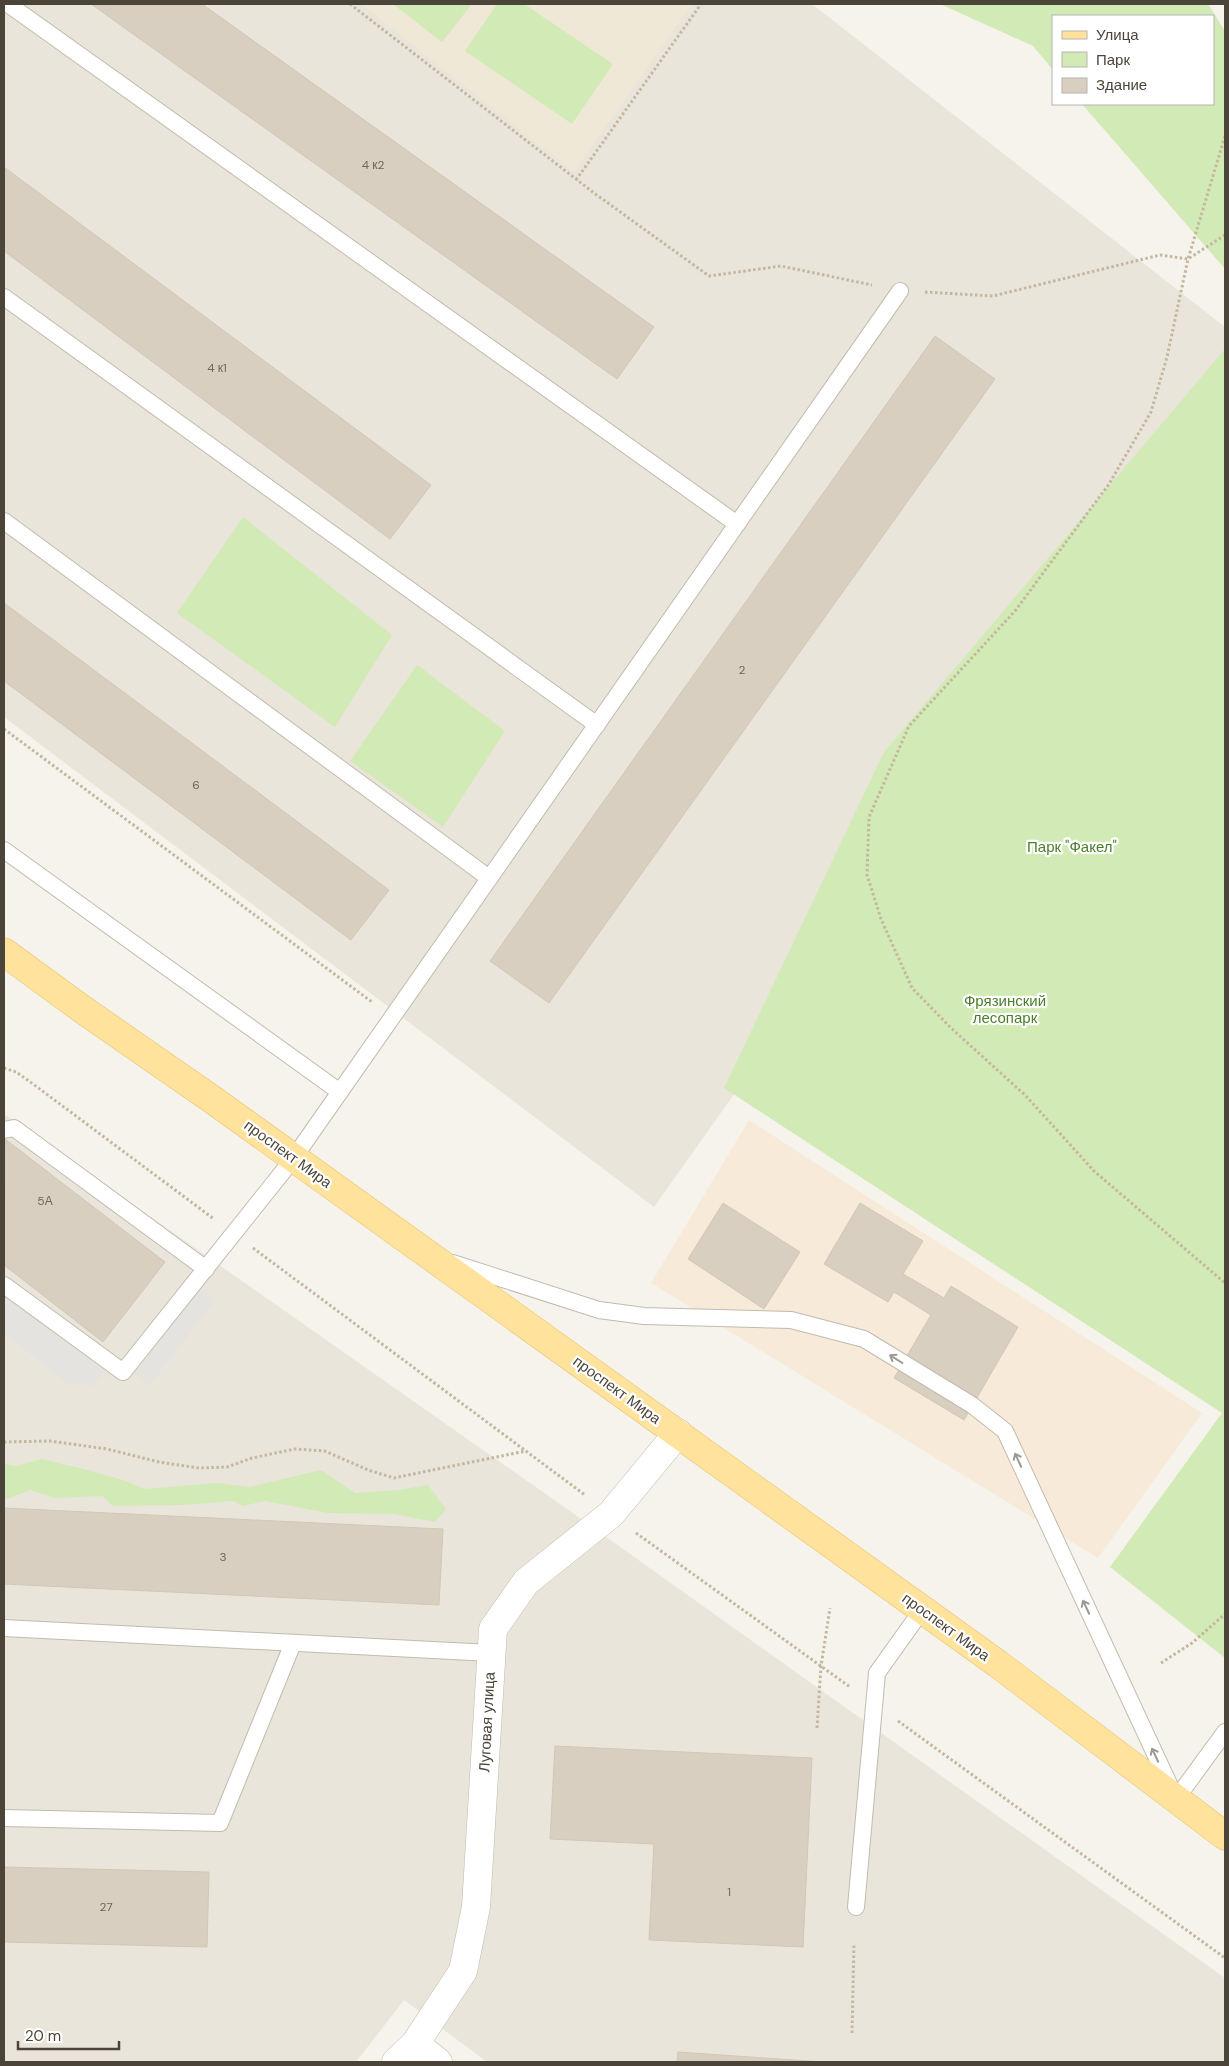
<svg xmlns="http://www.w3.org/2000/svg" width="1229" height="2066" viewBox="0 0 1229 2066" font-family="'DM Sans',sans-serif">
<rect width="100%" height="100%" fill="#f6f3ec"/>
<g fill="#eae5da">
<polygon points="4,4 812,4 1225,327 1225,402 654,1207 4,717"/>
<polygon points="4,1114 560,1504 1225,1978 1225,2062 487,2062 404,2000 356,2062 4,2062"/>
</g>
<polygon fill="#f7ead8" points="749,1120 1202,1413 1098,1558 651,1283"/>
<polygon fill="#efe8d6" points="361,4 692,4 574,172"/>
<g fill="#d2eab5">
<polygon points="393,4 472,4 442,42"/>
<polygon points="497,4 524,4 613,64 572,124 465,51"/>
<polygon points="940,4 1208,4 1225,31 1225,269 1082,104 1213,104 1213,16 1053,16 1053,70 1033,46"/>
<polygon points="1225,349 1225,1658 1110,1567 1222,1413 724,1088 884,752"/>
<polygon points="243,517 392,635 335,727 177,613"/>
<polygon points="417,665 505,731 443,827 350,761"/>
<polygon points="42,1459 88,1470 126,1481 144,1489 217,1483 250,1487 321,1470 355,1493 398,1490 428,1485 446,1509 435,1522 394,1514 328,1513 265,1501 243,1506 234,1501 183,1505 113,1506 102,1496 56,1498 30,1490 10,1498 4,1498 4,1464 16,1466"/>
</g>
<g fill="#e5e3e0">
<polygon points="199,1286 215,1301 149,1386 132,1371"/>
<polygon points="4,1290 106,1367 95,1385 68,1384 4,1333"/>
</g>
<g fill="#d8cfc1" stroke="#d3c7b4">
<polygon points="91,4 202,4 654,327 617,379"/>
<polygon points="4,167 431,485 390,539 4,251"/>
<polygon points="935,336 995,379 549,1003 490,961"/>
<polygon points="4,603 389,890 351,940 4,681"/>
<polygon points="5,1139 165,1262 103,1342 4,1265"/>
<polygon points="723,1203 800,1252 764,1309 688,1259"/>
<polygon points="860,1203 923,1241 903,1274 944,1298 951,1286 1018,1327 964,1420 894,1378 931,1315 894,1292 888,1302 824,1264"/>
<polygon points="4,1508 443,1529 439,1605 4,1584"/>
<polygon points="555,1746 812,1758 803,1947 649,1940 654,1844 550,1839"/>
<polygon points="4,1867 209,1872 207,1947 4,1942"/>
<polygon points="678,2052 823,2062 677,2062"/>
</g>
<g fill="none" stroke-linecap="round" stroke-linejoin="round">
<g stroke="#c2bbae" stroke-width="18">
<g id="lane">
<polyline points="8,4 737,524"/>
<polyline points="4,297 597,725"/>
<polyline points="4,521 489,878"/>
<polyline points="4,850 340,1092"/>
<polyline points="4,1130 14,1128 206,1269"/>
<polyline points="453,1263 599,1310 644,1316 791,1320 864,1339 972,1405 1005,1431 1176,1799 1225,1732"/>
<polyline points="4,1285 123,1372 293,1159 900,291"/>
<polyline points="4,1628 491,1653"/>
<polyline points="4,1818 220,1823 293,1643"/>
<polyline points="856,1907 877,1673 922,1610"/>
</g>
</g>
<g stroke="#c2bbae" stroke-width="29">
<g id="street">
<polyline points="415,2044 438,2062"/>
<polyline points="396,2062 415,2044 463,1971 476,1907 493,1629 526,1582 611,1514 678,1433"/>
</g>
</g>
<g stroke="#e6c16a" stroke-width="29">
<polyline id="primary" points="4,952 82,1009 213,1100 667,1426 998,1664 1225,1836"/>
</g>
<g stroke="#c4b79f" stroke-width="3" stroke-dasharray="2.5 2.5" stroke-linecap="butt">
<polyline points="350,4 594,193 709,276 781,266 872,285"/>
<polyline points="1225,136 1188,259 1167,357 1151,412 1109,484 1015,611 909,726 869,817 867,875 881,919 912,988 951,1028 1025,1095 1094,1171 1225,1283"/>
<polyline points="576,180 701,4"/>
<polyline points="925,292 993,296 1160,255 1188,259 1225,235"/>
<polyline points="4,729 372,1002"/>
<polyline points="4,1068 16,1072 29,1081 214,1219"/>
<polyline points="253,1248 585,1495"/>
<polyline points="4,1442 50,1441 107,1449 159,1462 199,1468 227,1467 252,1458 295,1449 325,1451 368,1470 394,1478 526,1451"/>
<polyline points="636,1533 850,1687"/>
<polyline points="1161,1663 1192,1643 1225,1614"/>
<polyline points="898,1721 1225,1958"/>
<polyline points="817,1728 821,1666 830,1608"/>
<polyline points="852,2033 854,1943"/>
</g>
<use href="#lane" stroke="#fff" stroke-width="16"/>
<use href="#street" stroke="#fff" stroke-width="28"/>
<use href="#primary" stroke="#ffe39c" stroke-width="28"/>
</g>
<defs><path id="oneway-shaft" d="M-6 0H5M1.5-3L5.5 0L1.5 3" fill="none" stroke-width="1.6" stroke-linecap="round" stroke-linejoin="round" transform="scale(1.25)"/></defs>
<g stroke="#9c9892">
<use href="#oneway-shaft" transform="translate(896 1359) rotate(-148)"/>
<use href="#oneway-shaft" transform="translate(1018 1460) rotate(-115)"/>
<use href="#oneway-shaft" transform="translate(1086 1607) rotate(-115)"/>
<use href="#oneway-shaft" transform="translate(1155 1755) rotate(-115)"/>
</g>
<g text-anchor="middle" stroke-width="4.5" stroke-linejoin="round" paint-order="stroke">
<g font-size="12" fill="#6e675b">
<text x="373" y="169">4 к2</text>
<text x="217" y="372">4 к1</text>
<text x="742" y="674">2</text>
<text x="196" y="789">6</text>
<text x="45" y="1205">5А</text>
<text x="223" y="1561">3</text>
<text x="729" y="1896">1</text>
<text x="106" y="1911">27</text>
</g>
<g font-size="15" fill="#4a7f2a" stroke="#fff">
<text x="1072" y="852">Парк "Факел"</text>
<text x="1005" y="1006">Фрязинский<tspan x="1005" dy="17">лесопарк</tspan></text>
</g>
<g font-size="15" fill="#4b4439" stroke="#fff">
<text transform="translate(288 1154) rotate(36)" y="5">проспект Мира</text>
<text transform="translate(617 1390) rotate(36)" y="5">проспект Мира</text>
<text transform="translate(946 1627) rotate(36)" y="5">проспект Мира</text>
<text transform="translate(487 1722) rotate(-87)" y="5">Луговая улица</text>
</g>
</g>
<rect width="1229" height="2066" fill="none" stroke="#4b4439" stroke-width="10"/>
<rect x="1052" y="15" width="162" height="90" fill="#ffffff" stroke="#b7b4b0"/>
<rect x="1062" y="31" width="25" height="8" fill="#ffe39c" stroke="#b7b4b0"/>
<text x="1096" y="40" font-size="15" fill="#4b4439">Улица</text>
<rect x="1062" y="52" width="25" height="15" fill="#d2eab5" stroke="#b7b4b0"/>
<text x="1096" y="65" font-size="15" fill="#4b4439">Парк</text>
<rect x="1062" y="78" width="25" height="15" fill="#d8cfc1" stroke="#b7b4b0"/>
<text x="1096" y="90" font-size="15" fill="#4b4439">Здание</text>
<path d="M18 2041v8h101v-8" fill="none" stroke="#4b4439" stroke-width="2.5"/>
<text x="25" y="2041" font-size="15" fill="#4b4439" stroke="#ffffff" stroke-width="4" paint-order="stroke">20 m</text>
</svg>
